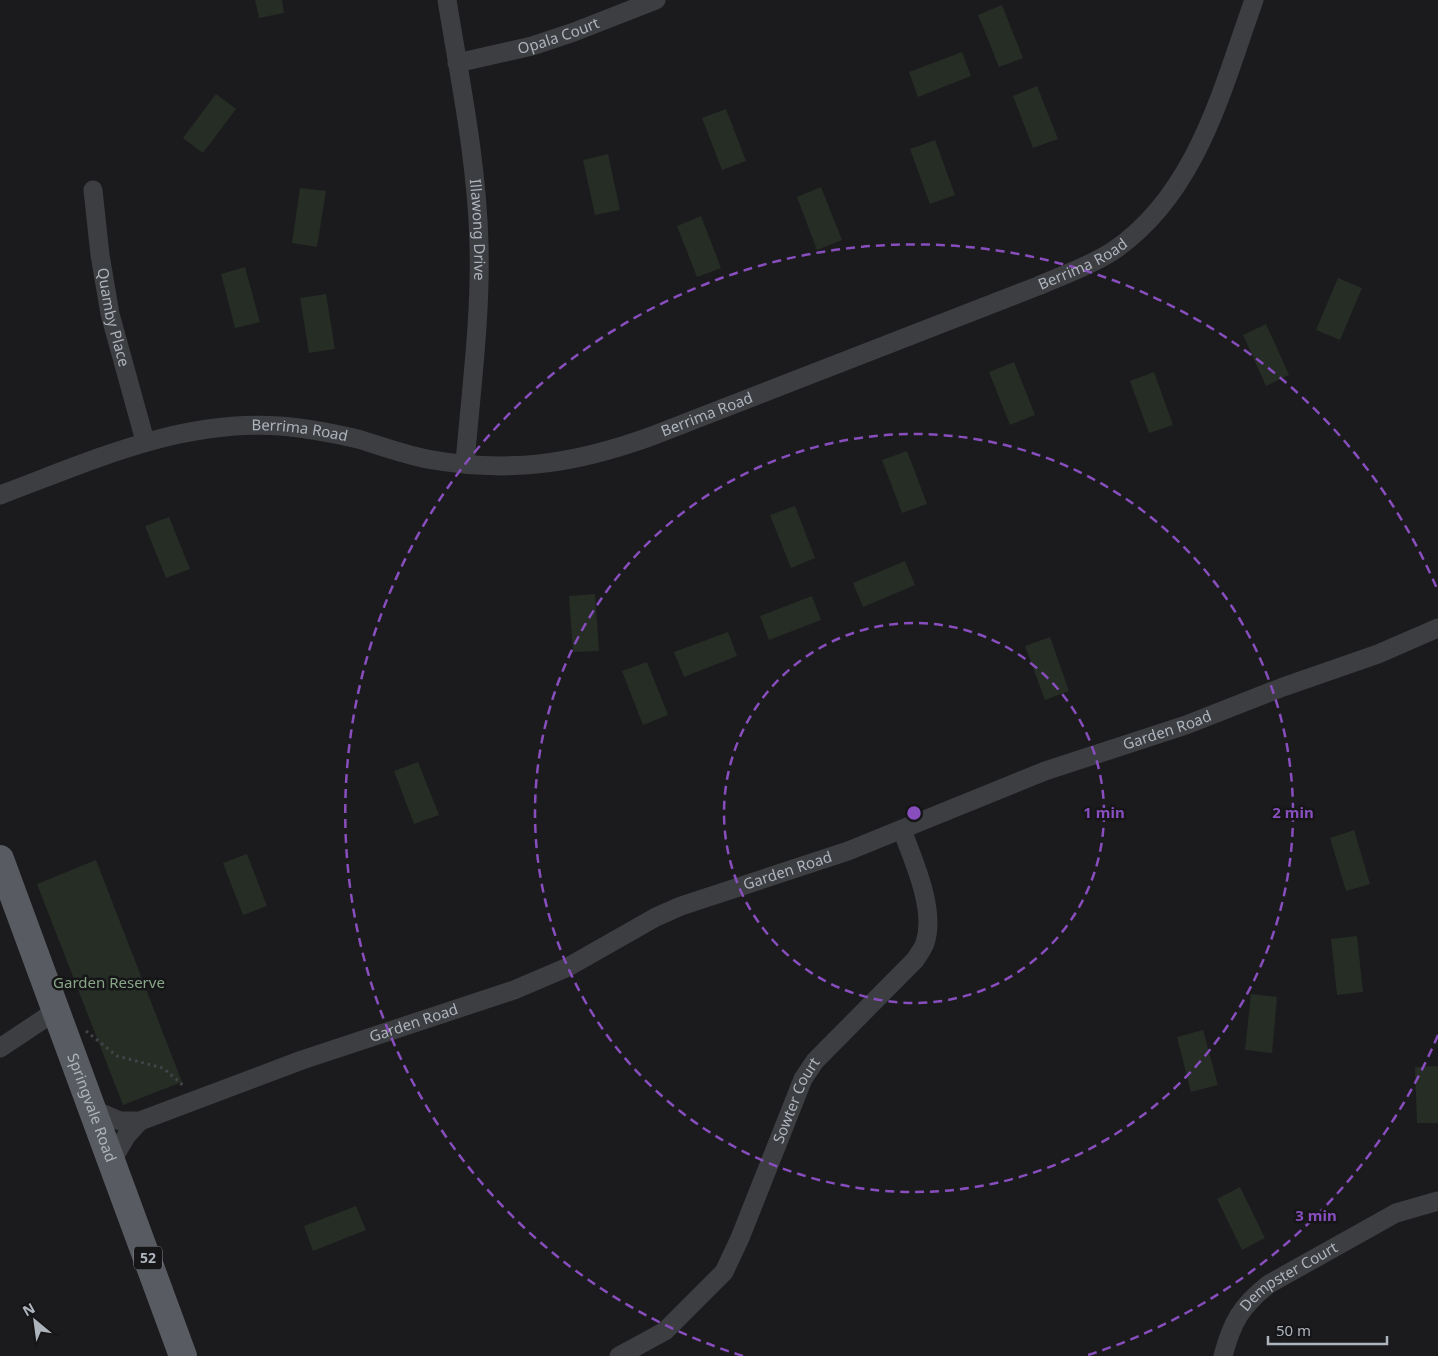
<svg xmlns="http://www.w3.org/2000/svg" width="1438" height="1356" viewBox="0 0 1438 1356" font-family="'Noto Sans',sans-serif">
<rect width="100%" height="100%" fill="#1b1b1d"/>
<g fill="#252d25">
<polygon points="255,0 282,0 284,13 259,18"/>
<polygon points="1002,5 1023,58 999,67 978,15"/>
<polygon points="962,52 971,76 918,97 909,72"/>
<polygon points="1037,86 1058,139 1033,148 1013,96"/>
<polygon points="216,94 236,109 203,153 183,138"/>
<polygon points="726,109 746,161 722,170 702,118"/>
<polygon points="935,140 955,195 930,204 910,149"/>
<polygon points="608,154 620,210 595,215 583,160"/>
<polygon points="821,187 842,240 817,250 797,197"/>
<polygon points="300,188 326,191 317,247 292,243"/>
<polygon points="701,216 721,268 697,277 677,226"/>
<polygon points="245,267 260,322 235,328 221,274"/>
<polygon points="1338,278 1362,288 1340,340 1316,330"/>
<polygon points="326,294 335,349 309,353 300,298"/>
<polygon points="1266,324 1289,375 1266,386 1243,335"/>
<polygon points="1014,362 1035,415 1010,425 989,372"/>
<polygon points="1154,372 1173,425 1149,433 1130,381"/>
<polygon points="907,451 927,504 902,513 882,460"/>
<polygon points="795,506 815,558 791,568 770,515"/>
<polygon points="169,517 190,569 166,578 145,526"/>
<polygon points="905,561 915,585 863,607 853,583"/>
<polygon points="595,594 599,651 573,652 569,596"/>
<polygon points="812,596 821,620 769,640 760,616"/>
<polygon points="728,632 737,656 684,677 674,652"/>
<polygon points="1050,637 1069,691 1045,700 1025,646"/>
<polygon points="647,662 668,715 643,725 622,671"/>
<polygon points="418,762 439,815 414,824 394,771"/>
<polygon points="1354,830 1370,884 1346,891 1330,838"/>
<polygon points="247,854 267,906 243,915 223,863"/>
<polygon points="96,860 182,1082 123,1105 37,884"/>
<polygon points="1357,936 1363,992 1337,995 1331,939"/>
<polygon points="1251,994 1277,997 1272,1053 1245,1050"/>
<polygon points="1203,1030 1218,1085 1191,1092 1177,1037"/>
<polygon points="1438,1066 1438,1123 1417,1123 1415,1067"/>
<polygon points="1240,1187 1265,1238 1242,1250 1217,1199"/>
<polygon points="356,1206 366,1230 313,1251 304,1226"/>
</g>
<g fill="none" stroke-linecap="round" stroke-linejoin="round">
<polyline stroke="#424549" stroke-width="3" stroke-dasharray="2.5 4" stroke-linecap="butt" points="86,1031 117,1056 163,1068 185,1087"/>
<g stroke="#3c3e42" stroke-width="19">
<path id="s1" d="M447 0C460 80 477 162 479 244 481 317 471 390 465 463"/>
<path id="s2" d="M457 63 532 46 574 32 656 0"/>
<path id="s3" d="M93 190 100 255 110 314 145 441"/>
<path id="s4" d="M0 495C91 461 180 419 280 426 306 428 332 433 358 439 381 446 403 454 427 459 509 474 575 464 652 436L1038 286C1063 275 1090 266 1113 251 1197 194 1222 89 1254 0"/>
<polyline points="0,1048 57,1010"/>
<path id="s5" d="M94 1110 120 1121H140L302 1060 514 990 568 967 656 917 681 906 848 851 1045 771 1186 725 1283 687 1378 654 1438 628"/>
<polyline points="112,1160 127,1135 140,1121"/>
<path id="s6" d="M619 1356 665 1331 724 1272 740 1238 803 1079 815 1061 915 960C918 955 923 949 925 943 936 910 914 862 902 830"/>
<path id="s7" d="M1223 1356C1232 1322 1241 1306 1269 1284L1396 1213 1438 1201"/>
</g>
<path stroke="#585b61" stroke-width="28" id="s8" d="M0 859 183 1356"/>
</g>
<g fill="none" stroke="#884ebe" stroke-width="2.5" stroke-dasharray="9 6">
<circle cx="914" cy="813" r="190"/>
<circle cx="914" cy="813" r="379"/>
<path d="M1438 1035A569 569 0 0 1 1085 1356M743 1356A569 569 0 1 1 1438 591"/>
</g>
<g text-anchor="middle" stroke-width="5" stroke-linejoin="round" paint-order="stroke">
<rect fill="#161618" stroke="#80858b" stroke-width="1" x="134" y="1246.5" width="28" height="23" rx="4"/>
<g font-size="14" font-weight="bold" fill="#aeb4bc">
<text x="148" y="1263">52</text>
</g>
<g font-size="15" fill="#aeb4bc" stroke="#161618">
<text dy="5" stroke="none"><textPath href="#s2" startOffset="105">Opala Court</textPath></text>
<text dy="5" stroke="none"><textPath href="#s1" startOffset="232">Illawong Drive</textPath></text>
<text dy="5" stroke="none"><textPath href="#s4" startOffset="1135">Berrima Road</textPath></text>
<text dy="5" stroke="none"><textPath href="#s3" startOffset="129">Quamby Place</textPath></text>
<text dy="5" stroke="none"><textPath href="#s4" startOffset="730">Berrima Road</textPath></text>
<text dy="5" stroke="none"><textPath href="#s4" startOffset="311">Berrima Road</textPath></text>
<text dy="5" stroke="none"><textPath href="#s5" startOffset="1149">Garden Road</textPath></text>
<text dy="5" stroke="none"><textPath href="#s5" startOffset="744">Garden Road</textPath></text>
<text dy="5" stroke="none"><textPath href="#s5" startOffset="339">Garden Road</textPath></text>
<text dy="5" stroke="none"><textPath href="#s6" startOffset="322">Sowter Court</textPath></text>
<text dy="5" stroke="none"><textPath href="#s8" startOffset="265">Springvale Road</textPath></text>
<text dy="5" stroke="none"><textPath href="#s7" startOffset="108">Dempster Court</textPath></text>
</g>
<g font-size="15" fill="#88a587" stroke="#161618">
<text x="109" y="988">Garden Reserve</text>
</g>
</g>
<circle cx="914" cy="813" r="8" fill="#884ebe" stroke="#161618" stroke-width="2.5"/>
<g font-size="15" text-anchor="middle" font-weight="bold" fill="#884ebe" stroke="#161618" stroke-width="5" stroke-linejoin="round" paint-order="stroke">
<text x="1104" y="818">1 min</text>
<text x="1293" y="818">2 min</text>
<text x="1316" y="1221">3 min</text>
</g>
<g transform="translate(35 1321) rotate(331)" stroke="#161618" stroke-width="4" paint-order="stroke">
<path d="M0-4L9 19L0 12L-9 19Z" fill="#aeb4bc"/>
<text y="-8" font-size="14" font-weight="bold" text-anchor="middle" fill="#aeb4bc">N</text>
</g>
<path d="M1268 1336v8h119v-8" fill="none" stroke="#aeb4bc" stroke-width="2.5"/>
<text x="1276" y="1336" font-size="15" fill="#aeb4bc" stroke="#161618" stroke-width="4" paint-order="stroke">50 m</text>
</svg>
